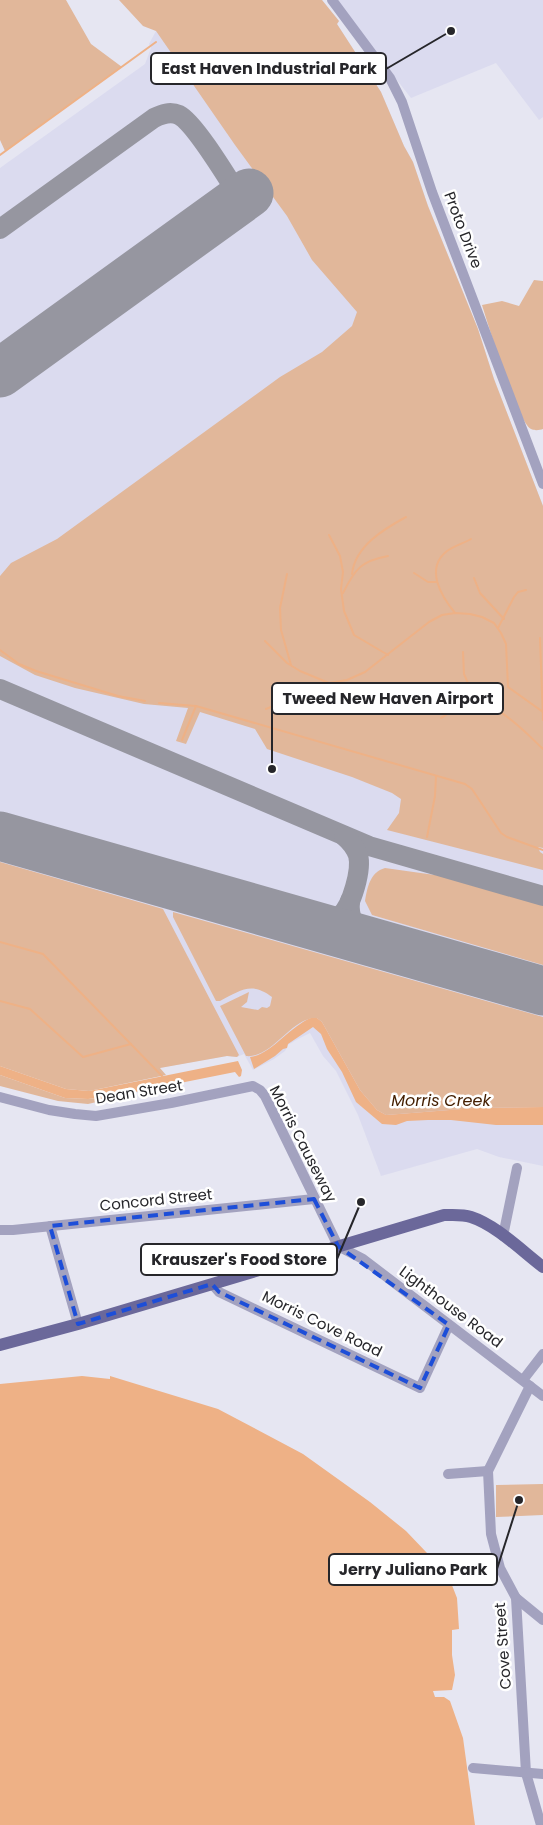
<svg xmlns="http://www.w3.org/2000/svg" width="543" height="1825" viewBox="0 0 543 1825" font-family="Poppins,sans-serif">
<rect width="100%" height="100%" fill="#e6e6f2"/>
<g fill="#dbdbef">
<polygon points="322,0 339,21 337,24 381,92 404,146 413,162 428,206 478,329 494,379 543,506 543,1166 499,1157 477,1149 381,1176 358,1115 336,1071 323,1056 310,1033 298,1039 288,1045 285,1051 274,1059 253,1070 244,1054 237,1057 227,1056 159,1068 0,1060 0,168 145,64 151,48 149,44 156,31"/>
<polygon points="334,0 543,0 543,117 539,120 496,63 411,98"/>
</g>
<g fill="#e1b79a">
<polygon points="0,0 66,0 91,44 122,67 5,151 0,140"/>
<polygon points="119,0 322,0 339,21 337,24 381,92 404,146 413,162 428,206 478,329 494,379 543,506 543,848 538,847 540,852 543,854 543,870 387,830 399,813 401,799 392,793 352,777 267,749 255,729 200,712 186,744 176,741 188,708 144,704 75,688 35,675 0,656 0,576 11,563 57,539 280,377 322,352 352,326 357,312 312,260 287,216 235,145 156,31 143,26"/>
<path d="M534 280 543 281V429C540 430 535 431 531 429 518 423 488 324 482 305L502 301 519 306Z"/>
<polygon points="0,862 163,909 239,1055 237,1057 227,1056 160,1068 166,1075 89,1091 66,1089 0,1066"/>
<path d="M385 868 442 876 543 905V965L372 915 365 901C367 888 370 872 385 868Z"/>
<path d="M173 912 543 1017V1107L475 1108 386 1115 377 1110 360 1090 322 1022 317 1018C292 1016 272 1059 246 1056L220 1006 249 992 247 1002 241 1007 258 1010 262 1007 267 1008 270 1006 272 997C251 981 240 991 220 1001H216L173 917Z"/>
<polygon points="0,1075 65,1098 88,1099 115,1096 114,1098 88,1104 58,1101 0,1086"/>
<polygon points="543,1484 543,1515 496,1517 496,1485"/>
</g>
<g fill="#eeb186">
<path d="M311 1018H317L322 1022 360 1090 377 1110 386 1115 475 1108 543 1107V1125H496L451 1120H428L407 1121 396 1125 382 1124 356 1102 342 1072 327 1049 321 1034 313 1027 288 1044 287 1048 283 1049 275 1056 254 1069 250 1057C271 1055 290 1026 311 1018Z"/>
<polygon points="238,1061 242,1070 241,1076 239,1077 235,1072 115,1096 88,1099 65,1098 0,1075 0,1066 66,1089 89,1091"/>
<polygon points="82,1376 110,1379 110,1376 218,1409 303,1454 370,1502 406,1531 448,1575 457,1598 459,1629 452,1630 452,1655 455,1675 452,1690 433,1691 435,1697 444,1697 450,1701 463,1738 475,1825 0,1825 0,1384"/>
</g>
<g fill="none" stroke-linecap="round" stroke-linejoin="round">
<g stroke="#eeb186" stroke-width="2">
<polyline points="0,155 156,42"/>
<polyline points="329,535 340,556 343,572 341,589 344,611 354,635 388,655"/>
<polyline points="414,573 428,582 436,582"/>
<polyline points="287,574 280,608 281,630 291,665"/>
<path d="M352 574C355 546 384 529 406 517"/>
<polyline points="474,578 480,593 504,619"/>
<path d="M343 593C355 569 361 561 388 556"/>
<path d="M455 613C442 597 424 569 447 551 454 546 464 543 471 539"/>
<polyline points="498,628 514,597 518,592 526,590"/>
<polyline points="540,638 543,720"/>
<polyline points="265,641 287,663 300,671 329,683 347,680 365,672 429,622 442,615 455,613 470,614 482,617 494,623 501,633 506,644 508,687 543,712"/>
<polyline points="0,650 19,664 36,671 118,696 145,701"/>
<polyline points="463,652 464,674 477,704"/>
<polyline points="159,703 196,706 465,784 472,789 501,833 507,837 543,850"/>
<polyline points="266,709 328,683"/>
<path d="M441 718C448 714 457 706 464 704 494 697 524 731 543 749"/>
<polyline points="182,740 196,706"/>
<polyline points="427,837 435,796 436,776"/>
<polyline points="0,942 43,954 162,1076"/>
<polyline points="0,1001 30,1009 83,1057 131,1044"/>
</g>
<g stroke="#9696a0" stroke-width="20">
<path d="M0 229 154 118C162 114 170 111 179 115 195 123 230 182 241 199"/>
<polyline points="0,353 10,366"/>
<polyline points="0,689 369,846 543,896"/>
<path d="M350 901C348 920 356 930 370 942"/>
<path d="M315 926C324 924 333 922 340 916 352 906 362 869 358 855 355 847 350 841 344 836"/>
</g>
<g stroke="#9696a0" stroke-width="49">
<polyline points="0,373 249,193"/>
<polyline points="0,836 543,991"/>
</g>
<g stroke="#a3a2bf" stroke-width="10">
<polyline points="332,0 390,78 402,102 432,192 543,484"/>
<polyline points="0,1097 49,1110 75,1114 96,1116 171,1103 253,1086 260,1090 265,1096 338,1246 363,1259 543,1396"/>
<polyline points="50,1226 78,1324"/>
<polyline points="0,1230 13,1230 314,1199"/>
<polyline points="503,1236 517,1168"/>
<polyline points="212,1284 219,1292 420,1388 449,1325"/>
<polyline points="523,1380 543,1354"/>
<polyline points="530,1386 488,1471 491,1534 500,1568 516,1598 526,1773 541,1825"/>
<polyline points="448,1474 488,1471"/>
<polyline points="516,1598 543,1620"/>
<polyline points="473,1768 543,1774"/>
</g>
<path stroke="#6b689a" stroke-width="12" d="M0 1345 78 1324 444 1215C453 1215 462 1214 471 1217 496 1225 522 1251 543 1267"/>
</g>
<path fill="none" stroke="#1d4ed8" stroke-width="4" stroke-dasharray="10 6" stroke-linejoin="round" d="M314 1199 338 1246 449 1325 420 1388 219 1292 212 1284 78 1324 50 1226Z"/>
<g text-anchor="middle" stroke-width="5" stroke-linejoin="round" paint-order="stroke">
<g font-size="15" fill="#26262a" stroke="#fff">
<text transform="translate(463 230) rotate(69)" y="5">Proto Drive</text>
<text transform="translate(139 1092) rotate(-9)" y="5">Dean Street</text>
<text transform="translate(303 1144) rotate(63)" y="5">Morris Causeway</text>
<text transform="translate(156 1200) rotate(-6)" y="5">Concord Street</text>
<text transform="translate(451 1307) rotate(37)" y="5">Lighthouse Road</text>
<text transform="translate(322 1324) rotate(26)" y="5">Morris Cove Road</text>
<text transform="translate(503 1646) rotate(-94)" y="5">Cove Street</text>
</g>
<g font-size="16" font-style="italic" fill="#431e00" stroke="#fff">
<text x="441" y="1106">Morris Creek</text>
</g>
</g>
<path fill="none" stroke="#26262a" stroke-width="2" d="M451 31L386 69M272 769L272 698M361 1202L337 1259M519 1500L497 1569"/>
<g fill="#26262a" stroke="#fff" stroke-width="2">
<circle cx="451" cy="31" r="5"/>
<circle cx="272" cy="769" r="5"/>
<circle cx="361" cy="1202" r="5"/>
<circle cx="519" cy="1500" r="5"/>
</g>
<g fill="#fff" stroke="#26262a" stroke-width="2">
<rect x="151" y="53" width="235" height="31" rx="5"/>
<rect x="272" y="683" width="231" height="31" rx="5"/>
<rect x="141" y="1244" width="196" height="31" rx="5"/>
<rect x="329" y="1554" width="168" height="31" rx="5"/>
</g>
<g font-size="16" text-anchor="middle" font-weight="bold" fill="#26262a">
<text x="269" y="74">East Haven Industrial Park</text>
<text x="388" y="704">Tweed New Haven Airport</text>
<text x="239" y="1265">Krauszer's Food Store</text>
<text x="413" y="1575">Jerry Juliano Park</text>
</g>
</svg>
